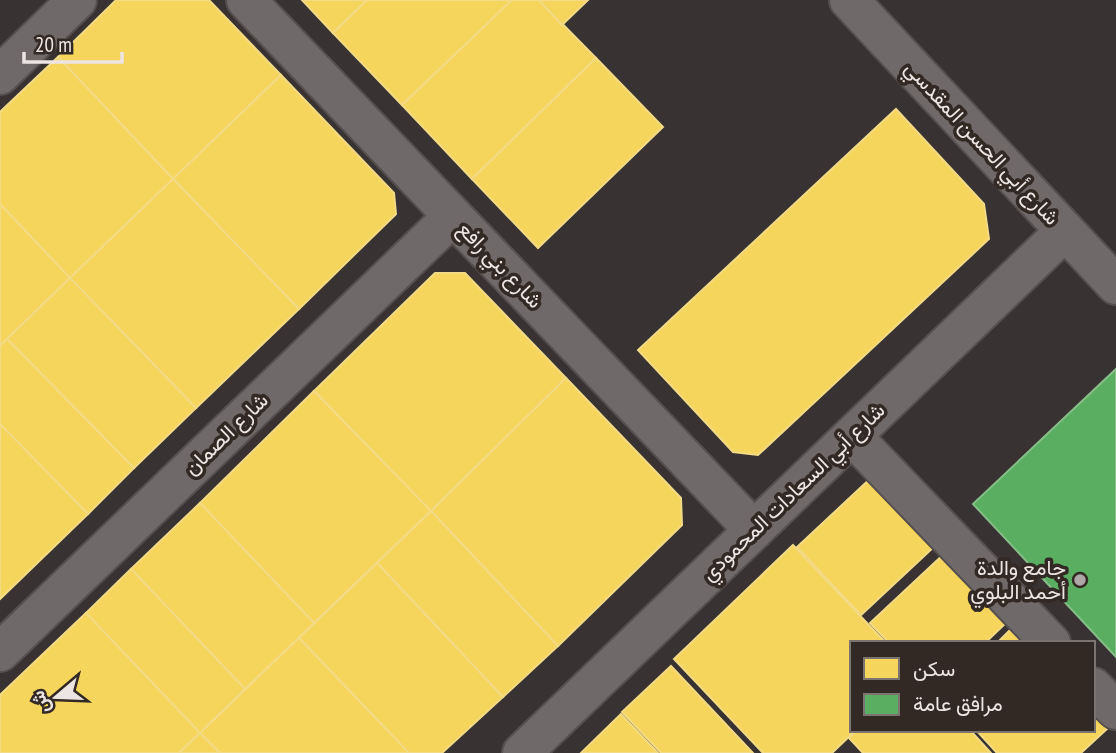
<svg xmlns="http://www.w3.org/2000/svg" width="1116" height="753" viewBox="0 0 1116 753" font-family="'PT Sans Narrow',Vazirmatn,sans-serif">
<rect width="100%" height="100%" fill="#383332"/>
<g fill="#f6d55c" stroke="#f3da84" stroke-width="2">
<polygon points="116,0 209,0 281,75 173,179 58,57"/>
<polygon points="302,0 367,0 333,33"/>
<polygon points="367,0 512,0 402,105 333,33"/>
<polygon points="512,0 539,0 596,58 472,179 402,105"/>
<polygon points="539,0 588,0 562,25"/>
<polygon points="58,57 173,179 70,278 0,204 0,112"/>
<polygon points="596,58 663,127 538,248 472,179"/>
<polygon points="281,75 394,193 396,214 299,309 173,179"/>
<polygon points="896,109 984,204 989,239 758,455 733,452 638,350"/>
<polygon points="173,179 299,309 196,408 70,278"/>
<polygon points="0,204 70,278 0,346"/>
<polygon points="435,273 465,273 566,378 431,511 314,391"/>
<polygon points="70,278 196,408 134,468 7,339"/>
<polygon points="7,339 134,468 88,514 0,424 0,346"/>
<polygon points="566,378 681,498 682,525 558,646 431,511"/>
<polygon points="314,391 431,511 314,623 200,503"/>
<polygon points="0,424 88,514 0,599"/>
<polygon points="872,477 936,545 861,615 797,547"/>
<polygon points="200,503 314,623 245,689 131,569"/>
<polygon points="431,511 558,646 503,697 377,563"/>
<polygon points="793,545 886,643 852,643 852,730 856,730 832,753 763,753 674,659"/>
<polygon points="945,553 1008,621 985,643 889,643 870,623"/>
<polygon points="377,563 503,697 442,753 409,753 299,638"/>
<polygon points="131,569 245,689 200,733 86,613"/>
<polygon points="86,613 200,733 179,753 0,753 0,695"/>
<polygon points="1012,628 1027,643 997,643"/>
<polygon points="299,638 409,753 220,753 200,733"/>
<polygon points="671,666 753,753 661,753 622,712"/>
<polygon points="1093,713 1108,728 1081,753 997,753 976,730 1093,730"/>
<polygon points="621,714 658,753 581,753"/>
<polygon points="857,730 970,730 991,753 863,753 849,738"/>
<polygon points="200,733 220,753 179,753"/>
</g>
<polygon fill="#5aae61" stroke="#86be88" stroke-width="2" points="1116,369 1116,657 973,504"/>
<g fill="none" stroke-linecap="round" stroke-linejoin="round">
<g stroke="#55504f" stroke-width="42">
<g id="minor">
<polyline points="246,0 754,530"/>
<polyline points="849,0 1116,285"/>
<polyline points="0,75 77,0"/>
<polyline points="852,436 1051,643"/>
<polyline points="0,652 453,216"/>
<polyline points="1093,687 1116,710"/>
<polyline points="522,753 1065,231"/>
</g>
</g>
<use href="#minor" stroke="#6f6a69" stroke-width="38"/>
</g>
<circle fill="#ada7a5" stroke="#322824" stroke-width="2.5" cx="1080" cy="580" r="7"/>
<g text-anchor="middle" stroke-width="7" stroke-linejoin="round" paint-order="stroke">
<g font-size="21" fill="#ece5e3" stroke="#322824">
<text transform="translate(982 143) rotate(47)" y="7">شارع أبي الحسن المقدسي</text>
<text transform="translate(500 265) rotate(46)" y="7">شارع بني رافع</text>
<text transform="translate(226 434) rotate(-44)" y="7">شارع الصمان</text>
<text transform="translate(793 492) rotate(-44)" y="7">شارع أبي السعادات المحمودي</text>
</g>
<g font-size="21" fill="#ece5e3" stroke="#322824" text-anchor="end">
<text x="1066" y="575">جامع والدة<tspan x="1066" dy="24">أحمد البلوي</tspan></text>
</g>
</g>
<rect x="850" y="641" width="245" height="91" fill="#322824" stroke="#7c7470" stroke-width="2"/>
<rect x="864" y="658" width="35" height="21" fill="#f6d55c" stroke="#7c7470" stroke-width="2"/>
<text x="913" y="676" font-size="21" fill="#ece5e3">سكن</text>
<rect x="864" y="694" width="35" height="21" fill="#5aae61" stroke="#7c7470" stroke-width="2"/>
<text x="913" y="711" font-size="21" fill="#ece5e3">مرافق عامة</text>
<g transform="translate(56 697) rotate(251)" stroke="#322824" stroke-width="5" paint-order="stroke">
<path d="M0-5L12 26L0 18L-12 26Z" fill="#ece5e3"/>
<text y="-10" font-size="19" font-weight="bold" text-anchor="middle" fill="#ece5e3">ش</text>
</g>
<path d="M24 52v10h98v-10" fill="none" stroke="#ece5e3" stroke-width="3.5"/>
<text x="35" y="52" font-size="21" fill="#ece5e3" stroke="#322824" stroke-width="5" paint-order="stroke">20 m</text>
</svg>
